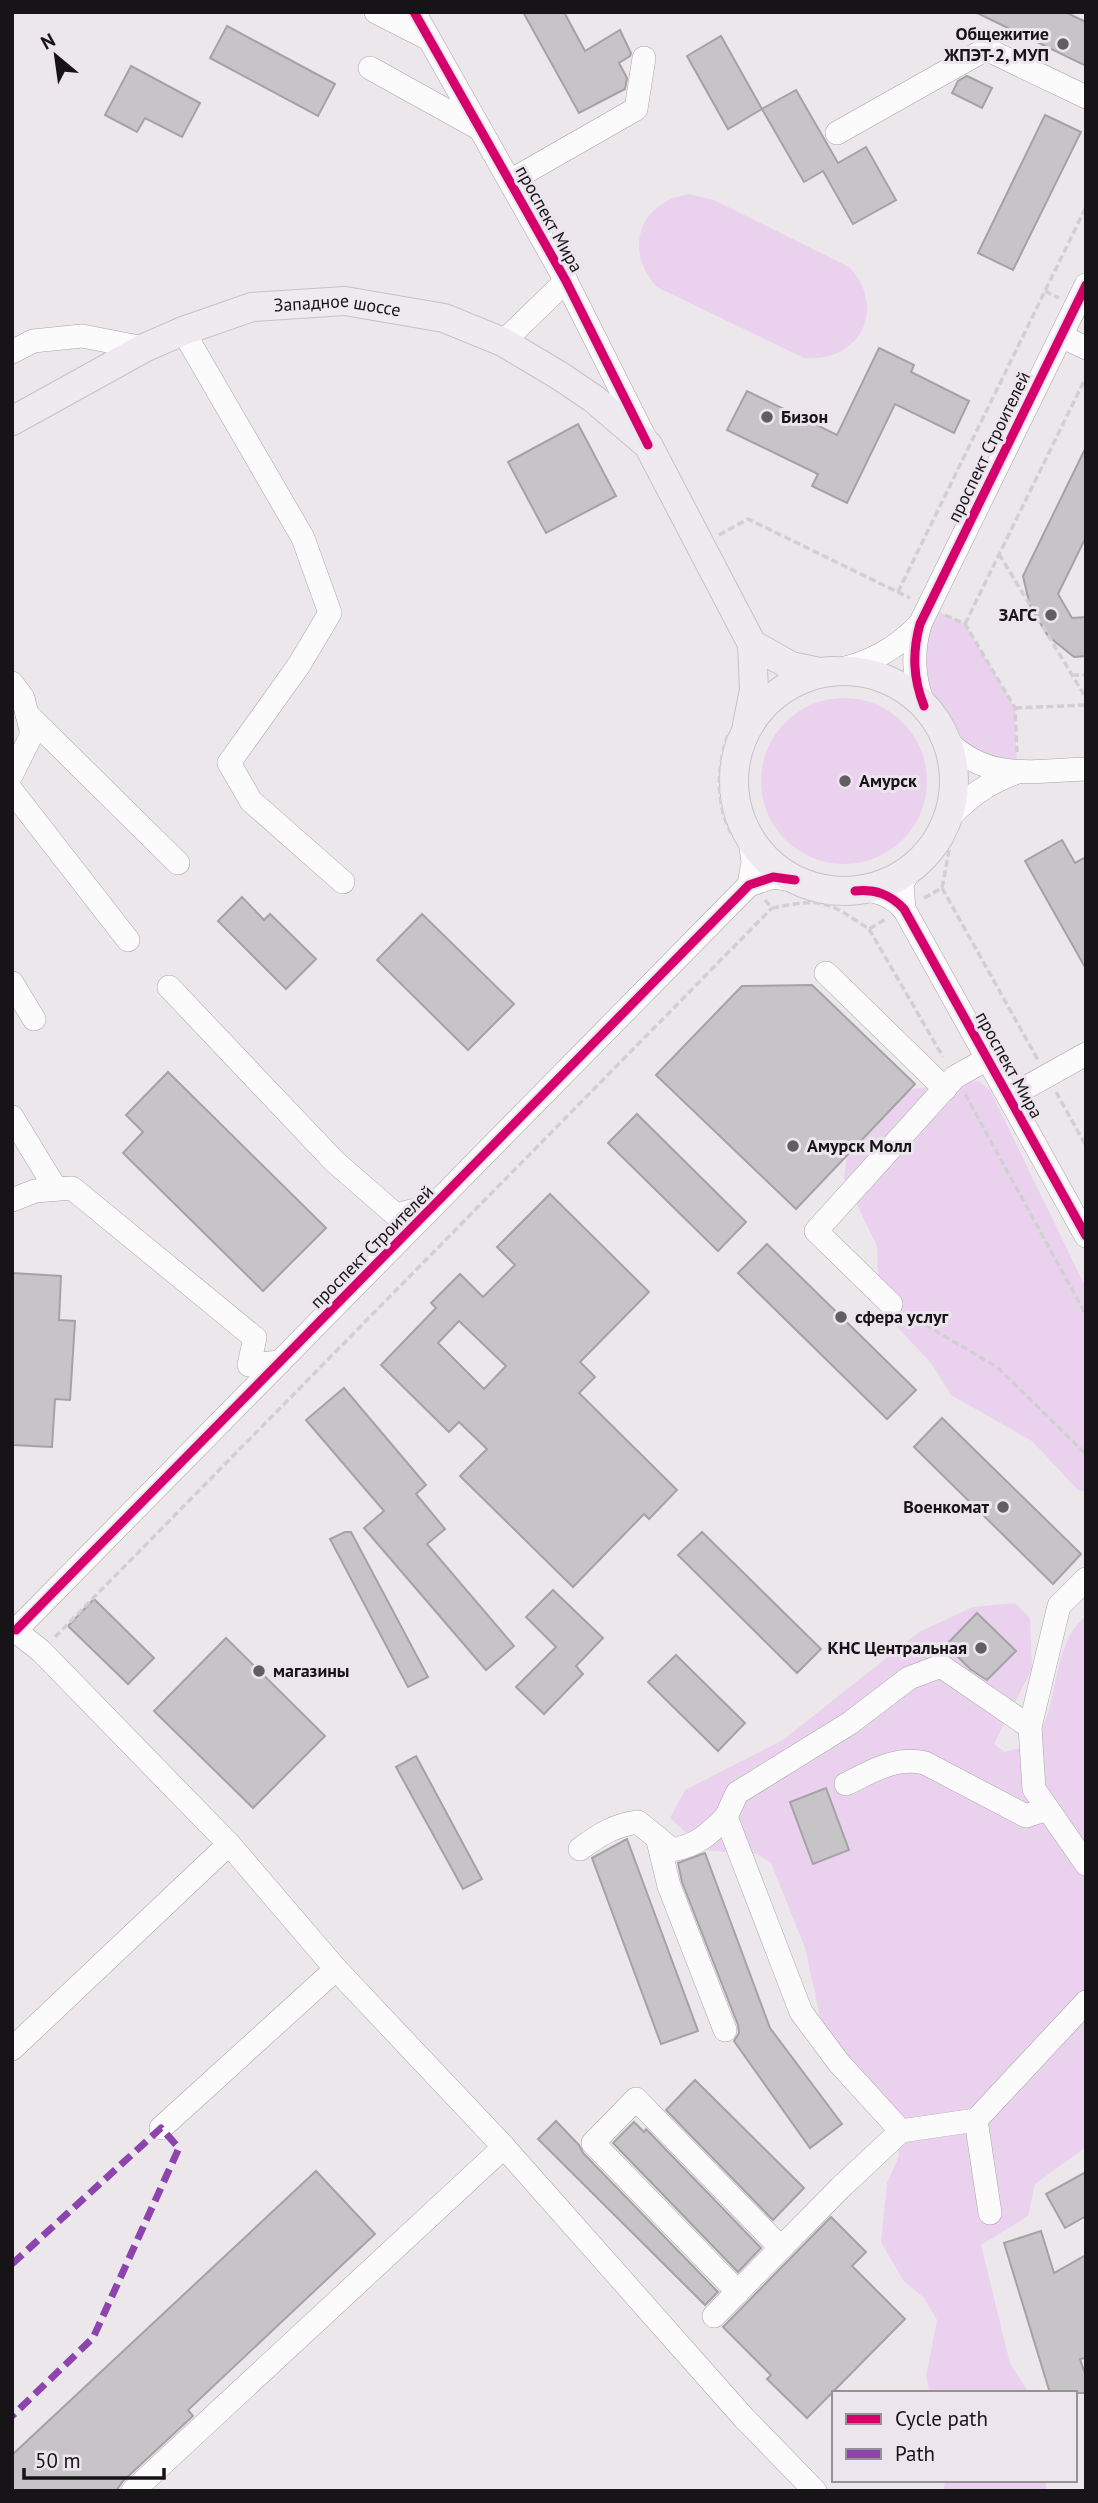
<svg xmlns="http://www.w3.org/2000/svg" width="1098" height="2503" viewBox="0 0 1098 2503" font-family="'PT Sans',sans-serif">
<rect width="100%" height="100%" fill="#ebe7eb"/>
<g fill="#ead2ef">
<path d="M689 194 714 200 849 267C888 308 860 363 804 358L657 287C623 250 639 202 689 194Z"/>
<polygon points="929,607 965,624 1015,708 1017,772 946,740 937,722 924,706 919,692"/>
<circle cx="844" cy="781" r="83"/>
<polygon points="978,1081 990,1090 1086,1288 1086,1492 1078,1490 1032,1441 951,1395 931,1363 887,1316 879,1297 877,1246 844,1178 848,1148 861,1124 913,1089"/>
<path d="M1015 1603 1030 1618 1032 1669 994 1744 1005 1752C1011 1750 1020 1749 1026 1746 1063 1724 1046 1647 1086 1616V2147L1035 2184 1028 2216 981 2245 1010 2363 1029 2393H930L926 2377 937 2320 924 2298 903 2280 881 2242 887 2183 899 2156 893 2116 829 2058 805 1948 771 1863 757 1854 705 1850 670 1818 685 1790 783 1740 919 1632 973 1607Z"/>
<polygon points="946,2480 1046,2480 1046,2491 943,2491"/>
</g>
<g fill="#c7c4c8" stroke="#a5a2a6" stroke-width="2" fill-rule="evenodd">
<polygon points="523,12 564,12 585,51 620,30 631,53 630,56 619,63 627,78 625,89 579,113"/>
<polygon points="975,12 1065,12 1086,22 1086,66"/>
<polygon points="227,26 335,84 318,116 210,58"/>
<polygon points="721,36 762,109 728,129 687,56"/>
<polygon points="131,66 200,103 182,137 145,118 137,132 105,115"/>
<polygon points="967,76 992,88 982,108 952,93 958,81"/>
<polygon points="796,90 838,163 866,147 896,200 853,224 823,171 804,182 762,109"/>
<polygon points="1045,115 1081,132 1013,270 978,253"/>
<polygon points="879,348 914,365 911,372 969,401 954,433 895,404 847,503 812,486 818,474 727,430 747,391 837,435"/>
<polygon points="578,424 616,496 546,533 508,462"/>
<polygon points="1086,447 1086,537 1058,594 1072,618 1086,617 1086,656 1074,657 1048,636 1030,606 1023,576"/>
<polygon points="1062,840 1075,863 1086,857 1086,969 1025,861"/>
<polygon points="242,897 264,920 270,914 316,959 286,989 218,921"/>
<polygon points="422,914 514,1004 468,1050 377,960"/>
<polygon points="812,985 915,1084 796,1209 656,1075 742,986"/>
<polygon points="168,1072 326,1228 263,1291 123,1153 143,1132 126,1115"/>
<polygon points="637,1114 746,1222 718,1251 608,1143"/>
<path d="M550 1194 649 1292 580 1362 595 1377 579 1393 677 1490 649 1519 644 1514 573 1587 460 1476 487 1449 459 1422 449 1432 381 1365 436 1308 431 1303 460 1274 483 1297 515 1265 497 1247ZM459 1321 506 1366 484 1389 438 1343Z"/>
<polygon points="767,1244 916,1390 887,1419 738,1273"/>
<polygon points="12,1273 61,1276 59,1320 75,1321 70,1400 55,1399 52,1447 12,1445"/>
<polygon points="344,1388 426,1485 416,1494 445,1529 427,1544 514,1646 486,1670 364,1528 384,1511 306,1420"/>
<polygon points="942,1418 1081,1554 1053,1584 914,1447"/>
<polygon points="345,1532 351,1532 428,1677 408,1687 330,1539"/>
<polygon points="702,1532 821,1649 797,1673 678,1555"/>
<polygon points="553,1590 603,1638 576,1666 583,1674 544,1714 516,1687 556,1647 526,1617"/>
<polygon points="94,1599 154,1658 128,1684 68,1626"/>
<polygon points="977,1613 1016,1651 987,1680 970,1669 946,1645"/>
<polygon points="226,1638 325,1736 253,1808 154,1711"/>
<polygon points="676,1655 745,1723 718,1751 648,1682"/>
<polygon points="416,1756 482,1879 463,1889 396,1767"/>
<polygon points="826,1788 849,1850 813,1864 790,1802"/>
<polygon points="627,1839 698,2031 661,2044 592,1858"/>
<polygon points="705,1853 770,2028 842,2124 810,2148 734,2041 739,2033 738,2025 682,1882 678,1863"/>
<polygon points="695,2080 804,2188 773,2220 666,2110"/>
<polygon points="556,2121 579,2145 583,2153 718,2292 705,2305 538,2139"/>
<polygon points="634,2122 644,2132 646,2129 761,2248 738,2272 613,2143"/>
<polygon points="316,2171 375,2234 188,2410 193,2416 123,2481 116,2491 12,2491 12,2455"/>
<polygon points="1086,2172 1086,2216 1065,2228 1046,2194"/>
<polygon points="831,2217 866,2252 852,2266 905,2319 807,2418 767,2379 771,2375 723,2327"/>
<polygon points="1041,2231 1054,2273 1086,2255 1086,2358 1080,2359 1086,2377 1086,2393 1050,2393 1004,2243"/>
</g>
<g fill="none" stroke-linecap="round" stroke-linejoin="round">
<g stroke="#a7a4a7" stroke-width="24">
<g id="minor">
<polyline points="376,12 429,39"/>
<polyline points="414,12 566,281 646,440"/>
<polyline points="370,68 480,129"/>
<polyline points="837,133 986,49 1086,97"/>
<polyline points="510,181 636,109 644,58"/>
<polyline points="183,331 303,538 330,613 299,665 229,763 251,801 343,882"/>
<polyline points="1061,336 1086,348"/>
<polyline points="503,342 566,281"/>
<polyline points="12,352 33,341 82,336 144,348"/>
<path d="M833 671C868 664 895 650 920 624"/>
<polyline points="12,683 23,698 32,734 12,774"/>
<path d="M924 706C913 678 912 653 920 624L1086 285"/>
<polyline points="27,714 178,863"/>
<path d="M946 740C987 782 1033 771 1086 769"/>
<polyline points="12,791 128,940"/>
<path d="M947 820C967 798 987 783 1015 773"/>
<polyline points="749,885 753,862 750,840"/>
<path d="M855 891C875 889 890 894 904 909L1086 1236"/>
<polyline points="904,909 902,884 911,868"/>
<polyline points="826,973 945,1089"/>
<polyline points="12,983 34,1019"/>
<polyline points="169,987 334,1161 396,1215 433,1205"/>
<polyline points="1009,1097 1086,1054"/>
<polyline points="12,1117 56,1189"/>
<polyline points="12,1200 35,1191 72,1188 255,1338 249,1365 280,1362"/>
<polyline points="891,1304 816,1231 955,1077 987,1059"/>
<polyline points="1086,1579 1059,1606 1030,1727 1034,1789 1086,1864"/>
<polyline points="12,1628 41,1651 229,1844 336,1969 504,2147 744,2418 815,2491"/>
<polyline points="16,1630 749,885 773,877 795,880"/>
<path d="M846 1784C873 1771 895 1756 925 1763L1026 1816 1047 1809"/>
<polyline points="657,1837 669,1886 725,2030"/>
<path d="M580 1849C599 1835 614 1825 638 1822L672 1850C698 1845 708 1835 726 1817"/>
<polyline points="12,2049 229,1844"/>
<polyline points="976,2120 990,2213"/>
<polyline points="161,2128 336,1969"/>
<polyline points="901,2131 839,2063 801,2012 726,1817 737,1793 850,1723 909,1678 941,1666 1030,1727"/>
<polyline points="738,2292 593,2143 636,2099 781,2248"/>
<polyline points="714,2316 840,2188 901,2131 976,2120 1086,2002"/>
<polyline points="133,2491 504,2147"/>
</g>
</g>
<g stroke="#c5c3c5" stroke-width="30">
<g id="major">
<path id="s1" d="M12 421 144 348 183 331 252 307 345 301 444 318 503 342 560 376 594 399 648 445 752 644 791 666 819 672 833 671"/>
<circle cx="844" cy="781" r="110"/>
<polyline points="747,725 754,690 752,644"/>
</g>
</g>
<g stroke="#d1d0d1" stroke-width="3.5" stroke-dasharray="7 3.5" stroke-linecap="butt">
<polyline points="1045,291 1059,298"/>
<polyline points="719,535 748,519 910,598"/>
<polyline points="999,554 1086,698"/>
<polyline points="898,592 1086,207"/>
<polyline points="945,615 965,624 1015,708 1017,752"/>
<polyline points="965,624 1086,377"/>
<polyline points="1072,675 1086,675"/>
<polyline points="1015,708 1086,705"/>
<path d="M728 735C717 766 715 802 731 833"/>
<polyline points="942,888 1038,1060"/>
<polyline points="924,898 942,888 950,845 954,838"/>
<path d="M765 900 772 908C824 898 825 900 869 929L886 919"/>
<polyline points="869,929 943,1057"/>
<polyline points="1056,1092 1086,1146"/>
<polyline points="965,1094 1086,1315"/>
<polyline points="907,1314 997,1367 1086,1454"/>
<polyline points="55,1637 772,908"/>
</g>
<use href="#minor" stroke="#fcfbfc" stroke-width="23"/>
<use href="#major" stroke="#eeeaef" stroke-width="28"/>
<polyline stroke="#8e44ad" stroke-width="7" stroke-dasharray="14 7" stroke-linecap="butt" points="12,2264 161,2128 179,2148 93,2338 12,2416"/>
<g stroke="#ece5ed" stroke-width="13">
<g id="cycleway">
<polyline points="414,12 566,281 648,445"/>
<path d="M924 706C913 678 912 653 920 624L1086 285"/>
<path d="M855 891C875 889 890 894 904 909L1086 1236"/>
<polyline points="16,1630 749,885 773,877 795,880"/>
</g>
</g>
<use href="#cycleway" stroke="#d6006c" stroke-width="9"/>
</g>
<g fill="#615e61" stroke="#ece5ed" stroke-width="2.5">
<circle cx="1063" cy="44" r="7"/>
<circle cx="767" cy="417" r="7"/>
<circle cx="1051" cy="615" r="7"/>
<circle cx="845" cy="781" r="7"/>
<circle cx="793" cy="1146" r="7"/>
<circle cx="841" cy="1317" r="7"/>
<circle cx="1003" cy="1507" r="7"/>
<circle cx="981" cy="1648" r="7"/>
<circle cx="259" cy="1671" r="7"/>
</g>
<g text-anchor="middle" stroke-width="6" stroke-linejoin="round" paint-order="stroke">
<g font-size="18" font-weight="bold" fill="#161416" stroke="#ece5ed" text-anchor="start">
<text x="1049" y="40" text-anchor="end">Общежитие<tspan x="1049" dy="21">ЖПЭТ-2, МУП</tspan></text>
<text x="781" y="423">Бизон</text>
<text x="1037" y="621" text-anchor="end">ЗАГС</text>
<text x="859" y="787">Амурск</text>
<text x="807" y="1152">Амурск Молл</text>
<text x="855" y="1323">сфера услуг</text>
<text x="989" y="1513" text-anchor="end">Военкомат</text>
<text x="967" y="1654" text-anchor="end">КНС Центральная</text>
<text x="273" y="1677">магазины</text>
</g>
<g font-size="18" fill="#161416" stroke="#ece5ed">
<text transform="translate(549 219) rotate(61)" y="6">проспект Мира</text>
<text dy="6" stroke="none"><textPath href="#s1" startOffset="352">Западное шоссе</textPath></text>
<text transform="translate(989 447) rotate(-64)" y="6">проспект Строителей</text>
<text transform="translate(1009 1065) rotate(61)" y="6">проспект Мира</text>
<text transform="translate(372 1247) rotate(-45)" y="6">проспект Строителей</text>
</g>
</g>
<rect width="1098" height="2503" fill="none" stroke="#161416" stroke-width="28"/>
<rect x="832" y="2391" width="245" height="91" fill="#ece5ed" stroke="#969197" stroke-width="2"/>
<rect x="846" y="2414" width="35" height="10" fill="#d6006c" stroke="#969197" stroke-width="2"/>
<text x="895" y="2426" font-size="21" fill="#161416">Cycle path</text>
<rect x="846" y="2449" width="35" height="10" fill="#8e44ad" stroke="#969197" stroke-width="2"/>
<text x="895" y="2461" font-size="21" fill="#161416">Path</text>
<g transform="translate(56 56) rotate(331)" stroke="#ece5ed" stroke-width="5" paint-order="stroke">
<path d="M0-5L12 26L0 18L-12 26Z" fill="#161416"/>
<text y="-10" font-size="19" font-weight="bold" text-anchor="middle" fill="#161416">N</text>
</g>
<path d="M24 2468v10h140v-10" fill="none" stroke="#161416" stroke-width="3.5"/>
<text x="35" y="2468" font-size="21" fill="#161416" stroke="#ece5ed" stroke-width="5" paint-order="stroke">50 m</text>
</svg>
